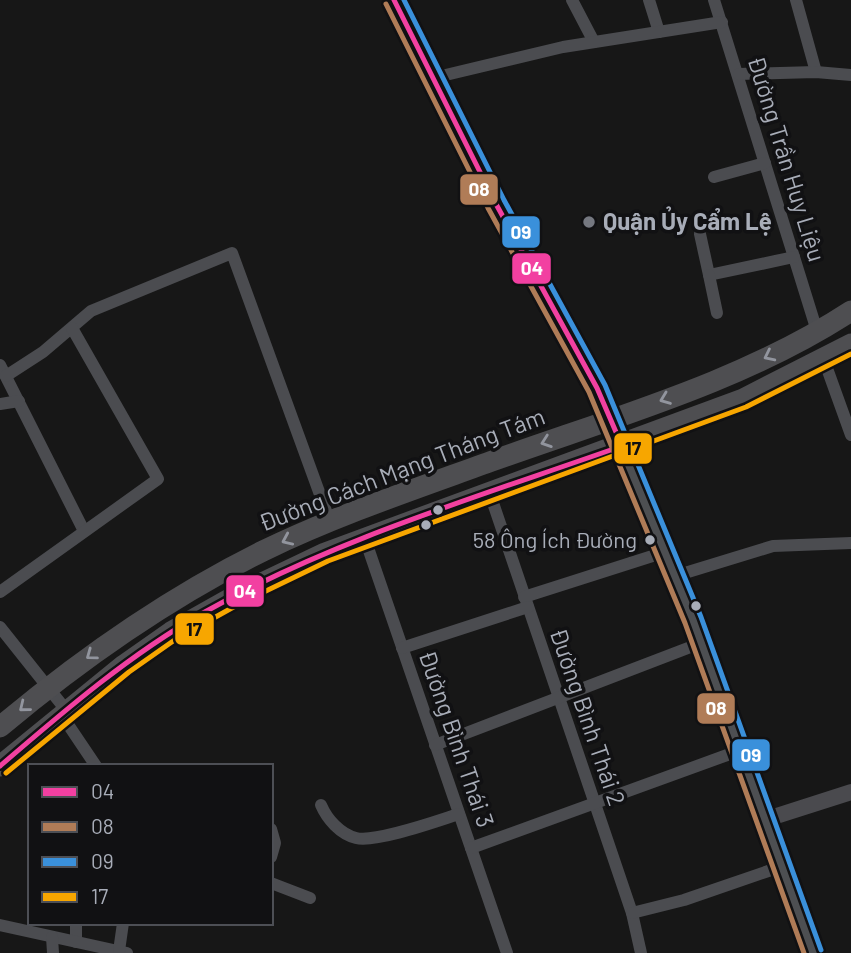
<svg xmlns="http://www.w3.org/2000/svg" width="851" height="953" viewBox="0 0 851 953" font-family="Barlow,sans-serif">
<rect width="100%" height="100%" fill="#171717"/>
<g fill="none" stroke-linecap="round" stroke-linejoin="round">
<g stroke="#4b4c50" stroke-width="12">
<polyline points="572,0 594,42"/>
<polyline points="649,0 659,32"/>
<polyline points="714,0 817,331"/>
<polyline points="796,0 816,72"/>
<polyline points="739,74 816,72 851,75"/>
<polyline points="433,78 563,47 722,22"/>
<polyline points="714,177 765,163"/>
<polyline points="700,234 709,275 794,257"/>
<polyline points="709,275 717,313"/>
<polyline points="824,360 851,435"/>
<polyline points="0,365 84,531"/>
<polyline points="6,376 43,352 91,311 232,253 330,522"/>
<polyline points="0,404 19,401"/>
<polyline points="490,494 632,913 641,953"/>
<polyline points="365,539 507,953"/>
<polyline points="675,576 773,546 851,543"/>
<polyline points="0,592 158,479 72,328"/>
<polyline points="524,597 665,552"/>
<polyline points="0,627 66,710"/>
<polyline points="402,648 528,607"/>
<polyline points="61,714 96,766"/>
<polyline points="435,745 701,643"/>
<path d="M321 805C327 819 340 834 356 838 376 843 437 821 459 814"/>
<polyline points="271,829 275,843 271,857"/>
<polyline points="471,848 741,750"/>
<polyline points="271,883 310,898"/>
<polyline points="632,913 684,900 783,866"/>
<polyline points="76,923 76,942"/>
<polyline points="0,925 127,953"/>
<polyline points="52,937 53,953"/>
<polyline points="119,951 123,923"/>
</g>
<g stroke="#4a4a4e" stroke-width="16">
<polyline points="394,0 496,204 597,388 610,419"/>
<polyline points="767,819 851,792"/>
</g>
<polyline stroke="#4d4f52" stroke-width="18" points="610,419 701,643 813,953"/>
<g stroke="#4e4e51" stroke-width="21">
<path d="M0 727C81 659 168 598 263 551 337 515 418 488 495 460 615 417 744 381 851 311"/>
<polyline points="0,766 124,665 171,632 235,596 325,553 743,399 851,344"/>
</g>
<g stroke="#111113" stroke-width="10">
<path id="bus-1" d="M0 766C64 711 129 655 203 613 334 539 481 496 622 446L597 388 496 204 394 0"/>
</g>
<g stroke="#111113" stroke-width="10">
<polyline id="bus-2" points="386,4 488,208 589,392 685,623 804,953"/>
</g>
<g stroke="#111113" stroke-width="10">
<polyline id="bus-3" points="404,0 504,200 605,385 701,617 821,950"/>
</g>
<g stroke="#111113" stroke-width="10">
<polyline id="bus-4" points="6,773 129,672 176,639 239,604 328,561 746,407 851,354"/>
</g>
<use href="#bus-1" stroke="#f240a1" stroke-width="5"/>
<use href="#bus-2" stroke="#b07c57" stroke-width="5"/>
<use href="#bus-3" stroke="#3a90db" stroke-width="5"/>
<use href="#bus-4" stroke="#f7a600" stroke-width="5"/>
</g>
<defs><path id="oneway-chevron" d="M-2-3.5L2.5 0L-2 3.5" fill="none" stroke-width="1.6" stroke-linecap="round" stroke-linejoin="round" transform="scale(1.75)"/></defs>
<g stroke="#92959e">
<use href="#oneway-chevron" transform="translate(769 356) rotate(154)"/>
<use href="#oneway-chevron" transform="translate(665 399) rotate(159)"/>
<use href="#oneway-chevron" transform="translate(546 442) rotate(161)"/>
<use href="#oneway-chevron" transform="translate(287 540) rotate(156)"/>
<use href="#oneway-chevron" transform="translate(91 655) rotate(144)"/>
<use href="#oneway-chevron" transform="translate(24 707) rotate(141)"/>
</g>
<circle fill="#757880" stroke="#111113" stroke-width="2.5" cx="589" cy="222" r="7"/>
<g fill="#a8adb8" stroke="#111113" stroke-width="2.5">
<circle cx="438" cy="510" r="6"/>
<circle cx="426" cy="525" r="6"/>
<circle cx="650" cy="540" r="6"/>
<circle cx="696" cy="606" r="6"/>
</g>
<g text-anchor="middle" stroke-width="7" stroke-linejoin="round" paint-order="stroke">
<g font-size="22" fill="#a8adb8" stroke="#111113" text-anchor="end">
<text x="637" y="548">58 Ông Ích Đường</text>
</g>
<g font-size="24" fill="#a8adb8" stroke="#111113">
<text transform="translate(786 159) rotate(73)" y="8">Đường Trần Huy Liệu</text>
<text transform="translate(402 470) rotate(-21)" y="8">Đường Cách Mạng Tháng Tám</text>
<text transform="translate(587 717) rotate(71)" y="8">Đường Bình Thái 2</text>
<text transform="translate(456 739) rotate(71)" y="8">Đường Bình Thái 3</text>
</g>
<g font-size="24" font-weight="bold" fill="#a8adb8" stroke="#111113" text-anchor="start">
<text x="603" y="230">Quận Ủy Cẩm Lệ</text>
</g>
</g>
<g stroke="#111113" stroke-width="2.5">
<rect x="459" y="173" width="40" height="33" rx="7" fill="#b07c57"/>
<rect x="501" y="215" width="40" height="34" rx="7" fill="#3a90db"/>
<rect x="511" y="252" width="41" height="33" rx="7" fill="#f240a1"/>
<rect x="613" y="432" width="40" height="33" rx="7" fill="#f7a600"/>
<rect x="225" y="574" width="40" height="34" rx="7" fill="#f240a1"/>
<rect x="174" y="612" width="41" height="34" rx="7" fill="#f7a600"/>
<rect x="696" y="692" width="40" height="33" rx="7" fill="#b07c57"/>
<rect x="731" y="738" width="40" height="34" rx="7" fill="#3a90db"/>
</g>
<g font-size="19" text-anchor="middle" font-weight="bold" fill="#fff">
<text x="479" y="196">08</text>
<text x="521" y="239">09</text>
<text x="532" y="275">04</text>
<text x="245" y="598">04</text>
<text x="716" y="715">08</text>
<text x="751" y="762">09</text>
</g>
<g font-size="19" text-anchor="middle" font-weight="bold" fill="#111">
<text x="633" y="455">17</text>
<text x="194" y="636">17</text>
</g>
<rect x="28" y="764" width="245" height="161" fill="#111113" stroke="#4d4f55" stroke-width="2"/>
<rect x="42" y="787" width="35" height="10" fill="#f240a1" stroke="#4d4f55" stroke-width="2"/>
<text x="91" y="799" font-size="21" fill="#a8adb8">04</text>
<rect x="42" y="822" width="35" height="10" fill="#b07c57" stroke="#4d4f55" stroke-width="2"/>
<text x="91" y="834" font-size="21" fill="#a8adb8">08</text>
<rect x="42" y="857" width="35" height="10" fill="#3a90db" stroke="#4d4f55" stroke-width="2"/>
<text x="91" y="869" font-size="21" fill="#a8adb8">09</text>
<rect x="42" y="892" width="35" height="10" fill="#f7a600" stroke="#4d4f55" stroke-width="2"/>
<text x="91" y="904" font-size="21" fill="#a8adb8">17</text>
</svg>
